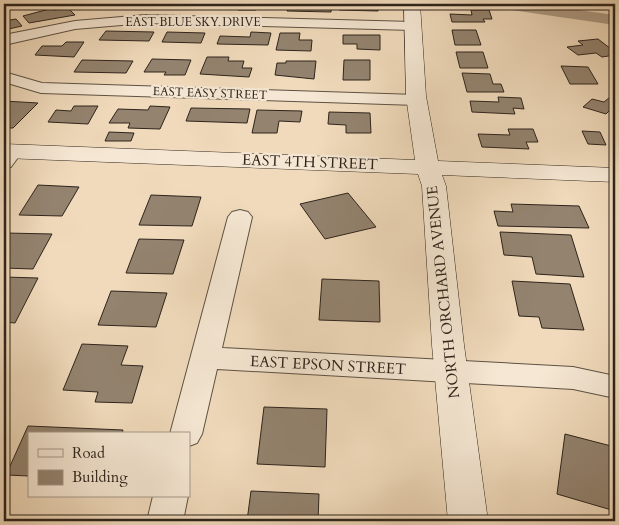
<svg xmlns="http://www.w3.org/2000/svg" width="619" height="525" viewBox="0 0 619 525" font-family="Cardo,serif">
<rect width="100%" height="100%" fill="#f0dabb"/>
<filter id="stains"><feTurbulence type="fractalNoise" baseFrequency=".004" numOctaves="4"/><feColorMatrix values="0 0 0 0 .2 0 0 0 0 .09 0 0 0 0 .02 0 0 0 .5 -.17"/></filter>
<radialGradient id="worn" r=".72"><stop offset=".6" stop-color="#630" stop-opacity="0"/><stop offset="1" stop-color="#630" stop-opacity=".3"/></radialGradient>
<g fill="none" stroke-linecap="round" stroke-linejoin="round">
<polygon fill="#ae9c85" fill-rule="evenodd" points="496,4 535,4 615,15 615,25 504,9"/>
</g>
<g fill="#93836f" stroke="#2e241c">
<polygon points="77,4 114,4 80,9"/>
<polygon points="144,4 175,4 173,8 153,8 155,5"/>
<polygon points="185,4 229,4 227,9 183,8"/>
<polygon points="240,4 277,4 276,7 257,7 256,10 238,10"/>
<polygon points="288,4 332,4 331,12 287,11"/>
<polygon points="339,4 378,4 378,11 339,10"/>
<polygon points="53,8 54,10 68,8 75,15 29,23 23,16"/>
<polygon points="471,10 489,10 492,19 483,19 485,22 452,22 450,14 472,15"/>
<polygon points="16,19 22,26 4,30 4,21"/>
<polygon points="452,30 476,30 481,45 455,45"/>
<polygon points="106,31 154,32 149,41 99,40"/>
<polygon points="167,32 205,33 201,43 162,42"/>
<polygon points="251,32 271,33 268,45 217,44 220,36 250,37"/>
<polygon points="280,33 300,33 299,40 312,40 311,51 276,50"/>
<polygon points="343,35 380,35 380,50 357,49 357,44 343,44"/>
<polygon points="598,39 615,52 615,55 602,57 596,53 578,55 567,47 583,45 578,41"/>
<polygon points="66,42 84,42 74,57 35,55 42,46 62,46"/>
<polygon points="456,52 483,52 488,68 460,68"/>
<polygon points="207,57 229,57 228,61 244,61 242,68 252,68 249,77 200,74"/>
<polygon points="152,59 191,60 185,75 164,75 166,72 144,72"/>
<polygon points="82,60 133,61 126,73 74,72"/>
<polygon points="344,60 370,60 370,80 343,80"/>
<polygon points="286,61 316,61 314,79 275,75 277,63 286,63"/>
<polygon points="561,66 588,67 598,84 570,84"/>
<polygon points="462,73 490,74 493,84 501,84 504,92 467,92"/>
<polygon points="615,93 615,112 610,110 606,114 583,107 592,99 604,102"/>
<polygon points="498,97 521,98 524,109 513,108 515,114 472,112 470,101 499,102"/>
<polygon points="4,101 38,103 13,128 4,128"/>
<polygon points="74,106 98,106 88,124 48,122 56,110 71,111"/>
<polygon points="150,106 170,107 160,129 128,128 130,123 109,123 118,109 148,110"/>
<polygon points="191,108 250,109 247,123 186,121"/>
<polygon points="257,110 302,111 300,122 279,121 277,133 252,133"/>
<polygon points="329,112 370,113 371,133 346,133 346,125 328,124"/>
<polygon points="508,129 533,129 538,142 526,142 529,149 482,147 478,134 510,135"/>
<polygon points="582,131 600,132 606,145 588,144"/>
<polygon points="109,132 134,133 131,141 105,141"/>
<polygon points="38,185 79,187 62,216 19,215"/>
<polygon points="348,193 376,227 325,239 300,204"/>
<polygon points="151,195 201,197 192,226 139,225"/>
<polygon points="511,204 579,206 589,228 498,226 494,211 513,212"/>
<polygon points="500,232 571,235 584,277 536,274 532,257 504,255"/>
<polygon points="6,233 52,234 33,269 4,268 4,236"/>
<polygon points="139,239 184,240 173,274 126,273"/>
<polygon points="4,277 38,278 15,323 4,322"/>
<polygon points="322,279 379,281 380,322 319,320"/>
<polygon points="512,281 570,284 584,330 542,328 539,317 519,316"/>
<polygon points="111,291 167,293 156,327 98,325"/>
<polygon points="82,344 128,346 121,365 143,366 132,403 95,402 98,392 63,390"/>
<polygon points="264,407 327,409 325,467 257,464"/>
<polygon points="28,426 123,430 122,434 29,434 29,476 6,475"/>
<polygon points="565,434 615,447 615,511 557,494"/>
<polygon points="251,491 319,494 318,521 247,521"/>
</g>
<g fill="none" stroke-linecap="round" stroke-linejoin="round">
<g stroke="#5e5244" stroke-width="2">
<g id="street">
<polygon points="145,15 413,22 420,26 413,30 145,23 75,29 4,45 4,35 75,21"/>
<polygon points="4,72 42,83 417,95 423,96 426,100 423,104 417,105 41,93 4,82"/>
<polygon points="12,146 19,148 22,152 11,167 4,169 4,149"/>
<polygon points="240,210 248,212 252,217 222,348 573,367 615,376 615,398 573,389 217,369 202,434 197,443 189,446 189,434 170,434 228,217 232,212"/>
<polygon points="153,496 188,496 183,521 147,521"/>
</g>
</g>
<g stroke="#2e241c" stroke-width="1">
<polygon id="secondary" points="404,4 420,4 426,96 438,161 615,168 615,182 442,175 446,186 464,345 488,521 448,521 432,345 422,186 418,174 4,158 4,144 415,160 406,96"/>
</g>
<use href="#street" fill="#f5e7d3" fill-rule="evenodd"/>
<use href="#secondary" fill="#f5e7d3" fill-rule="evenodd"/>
</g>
<g text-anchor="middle" stroke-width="4.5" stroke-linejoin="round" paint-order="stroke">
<g font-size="12" fill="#2e241c" stroke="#f5e7d3">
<text x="193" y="26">EAST BLUE SKY DRIVE</text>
<text transform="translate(210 93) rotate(2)" y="4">EAST EASY STREET</text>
</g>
<g font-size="15" fill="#2e241c" stroke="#f5e7d3">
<text transform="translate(310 162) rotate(2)" y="5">EAST 4TH STREET</text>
<text transform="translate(443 292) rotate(-96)" y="5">NORTH ORCHARD AVENUE</text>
<text transform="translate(328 365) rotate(3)" y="5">EAST EPSON STREET</text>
</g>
</g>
<rect width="619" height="525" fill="none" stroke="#f0dabb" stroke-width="20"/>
<rect x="5" y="5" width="609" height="515" fill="none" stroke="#2e241c" stroke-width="2.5"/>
<rect x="10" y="10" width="599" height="505" fill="none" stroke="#2e241c"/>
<rect x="28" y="432" width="162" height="65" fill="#f5e7d3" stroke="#a5998a"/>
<rect x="38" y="449" width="25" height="8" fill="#f5e7d3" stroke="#a5998a"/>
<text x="72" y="458" font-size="15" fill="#2e241c">Road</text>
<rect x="38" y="470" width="25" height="15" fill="#93836f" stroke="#a5998a"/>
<text x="72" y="482" font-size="15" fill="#2e241c">Building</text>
<rect width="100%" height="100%" filter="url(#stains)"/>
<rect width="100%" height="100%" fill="url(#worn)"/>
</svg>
